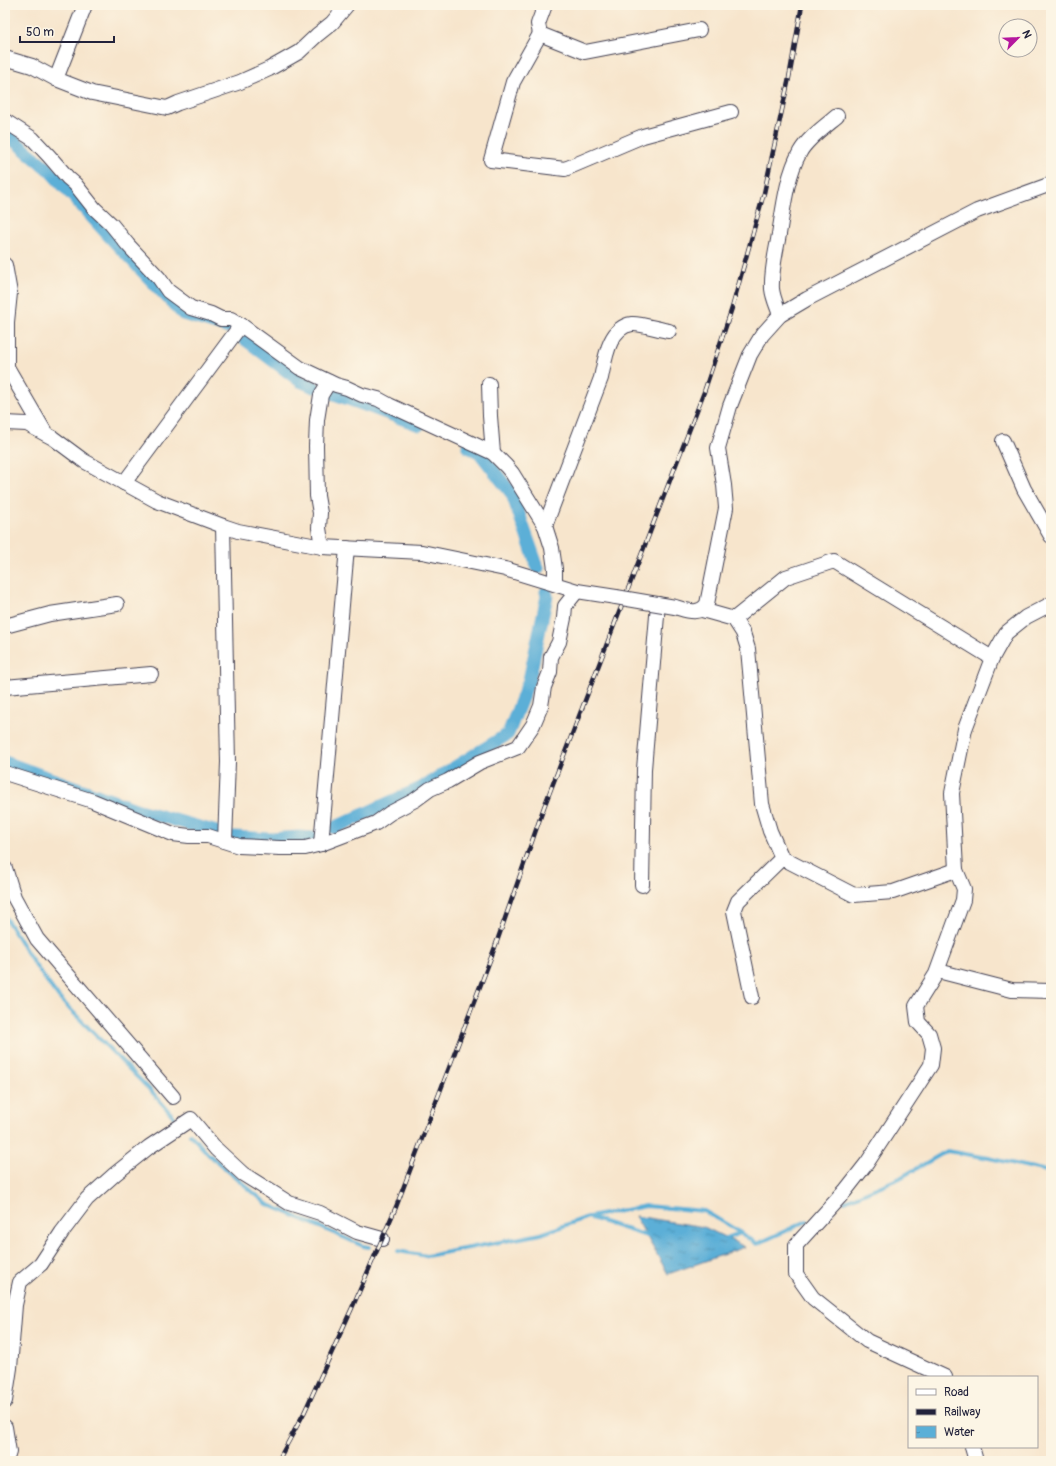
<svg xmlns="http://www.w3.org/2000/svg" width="1056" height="1466" viewBox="0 0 1056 1466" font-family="Pangolin,sans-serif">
<defs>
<pattern id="water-ripples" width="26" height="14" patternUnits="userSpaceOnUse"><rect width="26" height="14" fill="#5bafd7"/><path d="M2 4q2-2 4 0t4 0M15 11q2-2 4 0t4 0" fill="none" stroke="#4b8eb0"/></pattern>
</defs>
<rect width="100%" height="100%" fill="#fcf5e5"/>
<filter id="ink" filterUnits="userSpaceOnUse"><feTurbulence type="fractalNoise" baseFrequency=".025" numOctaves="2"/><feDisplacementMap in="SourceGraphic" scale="8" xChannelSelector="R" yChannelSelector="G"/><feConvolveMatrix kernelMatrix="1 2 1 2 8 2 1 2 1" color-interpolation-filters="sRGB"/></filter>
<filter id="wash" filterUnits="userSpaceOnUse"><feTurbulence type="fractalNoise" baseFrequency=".012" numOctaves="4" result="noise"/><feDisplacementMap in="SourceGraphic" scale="16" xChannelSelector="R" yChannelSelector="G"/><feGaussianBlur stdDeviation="0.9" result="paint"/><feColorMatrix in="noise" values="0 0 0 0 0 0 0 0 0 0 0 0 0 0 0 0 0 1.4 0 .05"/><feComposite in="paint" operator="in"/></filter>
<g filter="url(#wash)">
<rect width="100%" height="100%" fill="#f7e5cc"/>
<polygon fill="url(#water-ripples)" stroke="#3e6889" points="635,1216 704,1227 745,1247 668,1274"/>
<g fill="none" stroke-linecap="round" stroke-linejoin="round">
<g stroke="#5bafd7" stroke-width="4">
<polyline points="5,917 35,965 59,998 152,1092 174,1117"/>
<polyline points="190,1134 208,1154 267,1204 363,1246 369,1247"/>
<polyline points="845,1201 900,1178 947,1151 989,1158 1051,1172"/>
<polyline points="589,1217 646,1206 704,1211 741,1233"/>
<polyline points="723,1239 741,1233 757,1244 807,1221"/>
<polyline points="398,1251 427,1256 541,1234 588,1217 650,1237"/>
</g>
<g stroke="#5bafd7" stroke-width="13">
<polyline points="5,133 49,170 107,234 183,314 226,327"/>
<polyline points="242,337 300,381 314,387"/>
<polyline points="334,394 419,425"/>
<polyline points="468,447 479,452 512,494 538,568"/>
<polyline points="5,762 139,810 217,832"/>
<polyline points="334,828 421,788 508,734 529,680 547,596 546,592"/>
<polyline points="234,837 270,839 299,837 314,838"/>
</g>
</g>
</g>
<g filter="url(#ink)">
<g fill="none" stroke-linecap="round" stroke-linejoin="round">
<g stroke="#423f51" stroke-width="16">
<g id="minor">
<polyline points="545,5 538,24 540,34 585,52 699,30"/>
<polyline points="540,34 513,82 491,160 565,169 643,136 731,112"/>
<polyline points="5,58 32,66 56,79 92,93 167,108 178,103 240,82 269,69 299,52 317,35 332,23 347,5"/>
<polyline points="56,79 85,5"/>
<polyline points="5,121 33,139 49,156 68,178 75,184 94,208 111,224 128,245 159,278 168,291 191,308 211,314 221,319 231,319 241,325 300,368 336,385 347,388 362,395 378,399 389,405 493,453 506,466 512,473 545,526 552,548 555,569 555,584"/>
<polyline points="5,265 10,293 7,322 7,367 46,434"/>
<path d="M780 315C777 306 773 298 772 289 771 273 775 256 778 240 783 212 786 177 800 152 807 139 825 126 837 116"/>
<polyline points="489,384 490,416 493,453"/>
<polyline points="5,423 27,424 53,438 84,461 157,501 223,526 238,531 322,547 422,552 505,569 577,591 616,597"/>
<polyline points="1003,441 1024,489 1051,536"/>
<polyline points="124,483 241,325"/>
<polyline points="223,526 228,762 225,841"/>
<path d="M545 526 601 378C605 359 609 327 632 324 639 323 661 330 669 331"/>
<polyline points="322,547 319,528 320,513 317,496 316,446 317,420 321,395 329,382"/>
<path d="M675 607C686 610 699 616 707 604L726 508 724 485 718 448 730 406 750 355 762 335 780 315 807 299 977 211 1051 184"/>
<polyline points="702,610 734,619 743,633 748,649 762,804 770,831 782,858 854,895 893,892 956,870"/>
<polyline points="734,619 786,577 834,561 992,658"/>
<polyline points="5,626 50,614 117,604"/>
<polyline points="5,687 151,674"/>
<polyline points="5,773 93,801 173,834 189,836 208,836 239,846 280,848 305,848 321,844 376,823 390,813 415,800 430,789 448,781 480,762 518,747 533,725 541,706 544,687 550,672 551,657 559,642 564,618 565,606 577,591"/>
<polyline points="321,844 347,548"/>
<polyline points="5,868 14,897 37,939 173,1097"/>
<polyline points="642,885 644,769 658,604"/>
<polyline points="938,971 1012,990 1051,991"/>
<polyline points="752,997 734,911 738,901 782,858"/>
<polyline points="945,1377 867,1341 813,1298 796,1274 796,1245 845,1191 867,1163 931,1065 933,1048 929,1034 918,1022 916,1006 936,974 963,900 964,889 956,870 952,793 965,729 992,658 1006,633 1026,617 1051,604"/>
<polyline points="5,1401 10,1368 15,1305 20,1282 41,1264 62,1232 87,1199 115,1174 149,1147 191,1119 216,1149 243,1174 289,1203 320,1213 357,1232 382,1239"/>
<polyline points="5,1427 9,1452 6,1461"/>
<polyline points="972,1447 976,1461"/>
</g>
</g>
<use href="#minor" stroke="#fff" stroke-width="14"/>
<g stroke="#22223b" stroke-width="4.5">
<polyline id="rail" points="278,1461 304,1413 352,1308 396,1207 495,947 544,807 704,392 732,308 764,193 789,78 802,5"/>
</g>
<use href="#rail" stroke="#fcf5e5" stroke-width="3" stroke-dasharray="9" stroke-linecap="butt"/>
<g stroke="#423f51" stroke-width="16" stroke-linecap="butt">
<polyline id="minor-bridge" points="616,597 675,607"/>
</g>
<use href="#minor-bridge" stroke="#fff" stroke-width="14"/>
</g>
</g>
<rect width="1056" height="1466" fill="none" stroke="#fcf5e5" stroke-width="20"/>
<rect x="908" y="1376" width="130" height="72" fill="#fcf5e5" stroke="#a5a1a1"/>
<rect x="916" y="1389" width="20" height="6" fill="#ffffff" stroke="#a5a1a1"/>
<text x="944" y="1396" font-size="12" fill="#22223b">Road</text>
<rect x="916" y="1409" width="20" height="6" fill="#22223b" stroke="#a5a1a1"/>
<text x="944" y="1416" font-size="12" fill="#22223b">Railway</text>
<rect x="916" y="1426" width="20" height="12" fill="url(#water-ripples)" stroke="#a5a1a1"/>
<text x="944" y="1436" font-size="12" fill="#22223b">Water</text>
<g transform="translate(1018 38) rotate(66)"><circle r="19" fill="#fcf5e5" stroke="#a5a1a1"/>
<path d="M0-3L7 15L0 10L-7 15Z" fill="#b5179e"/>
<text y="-6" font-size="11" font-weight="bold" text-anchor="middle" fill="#22223b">N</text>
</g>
<path d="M20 36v6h94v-6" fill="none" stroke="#22223b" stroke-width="2"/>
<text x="26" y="36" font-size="12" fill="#22223b" stroke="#fcf5e5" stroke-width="3" paint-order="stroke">50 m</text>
</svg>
